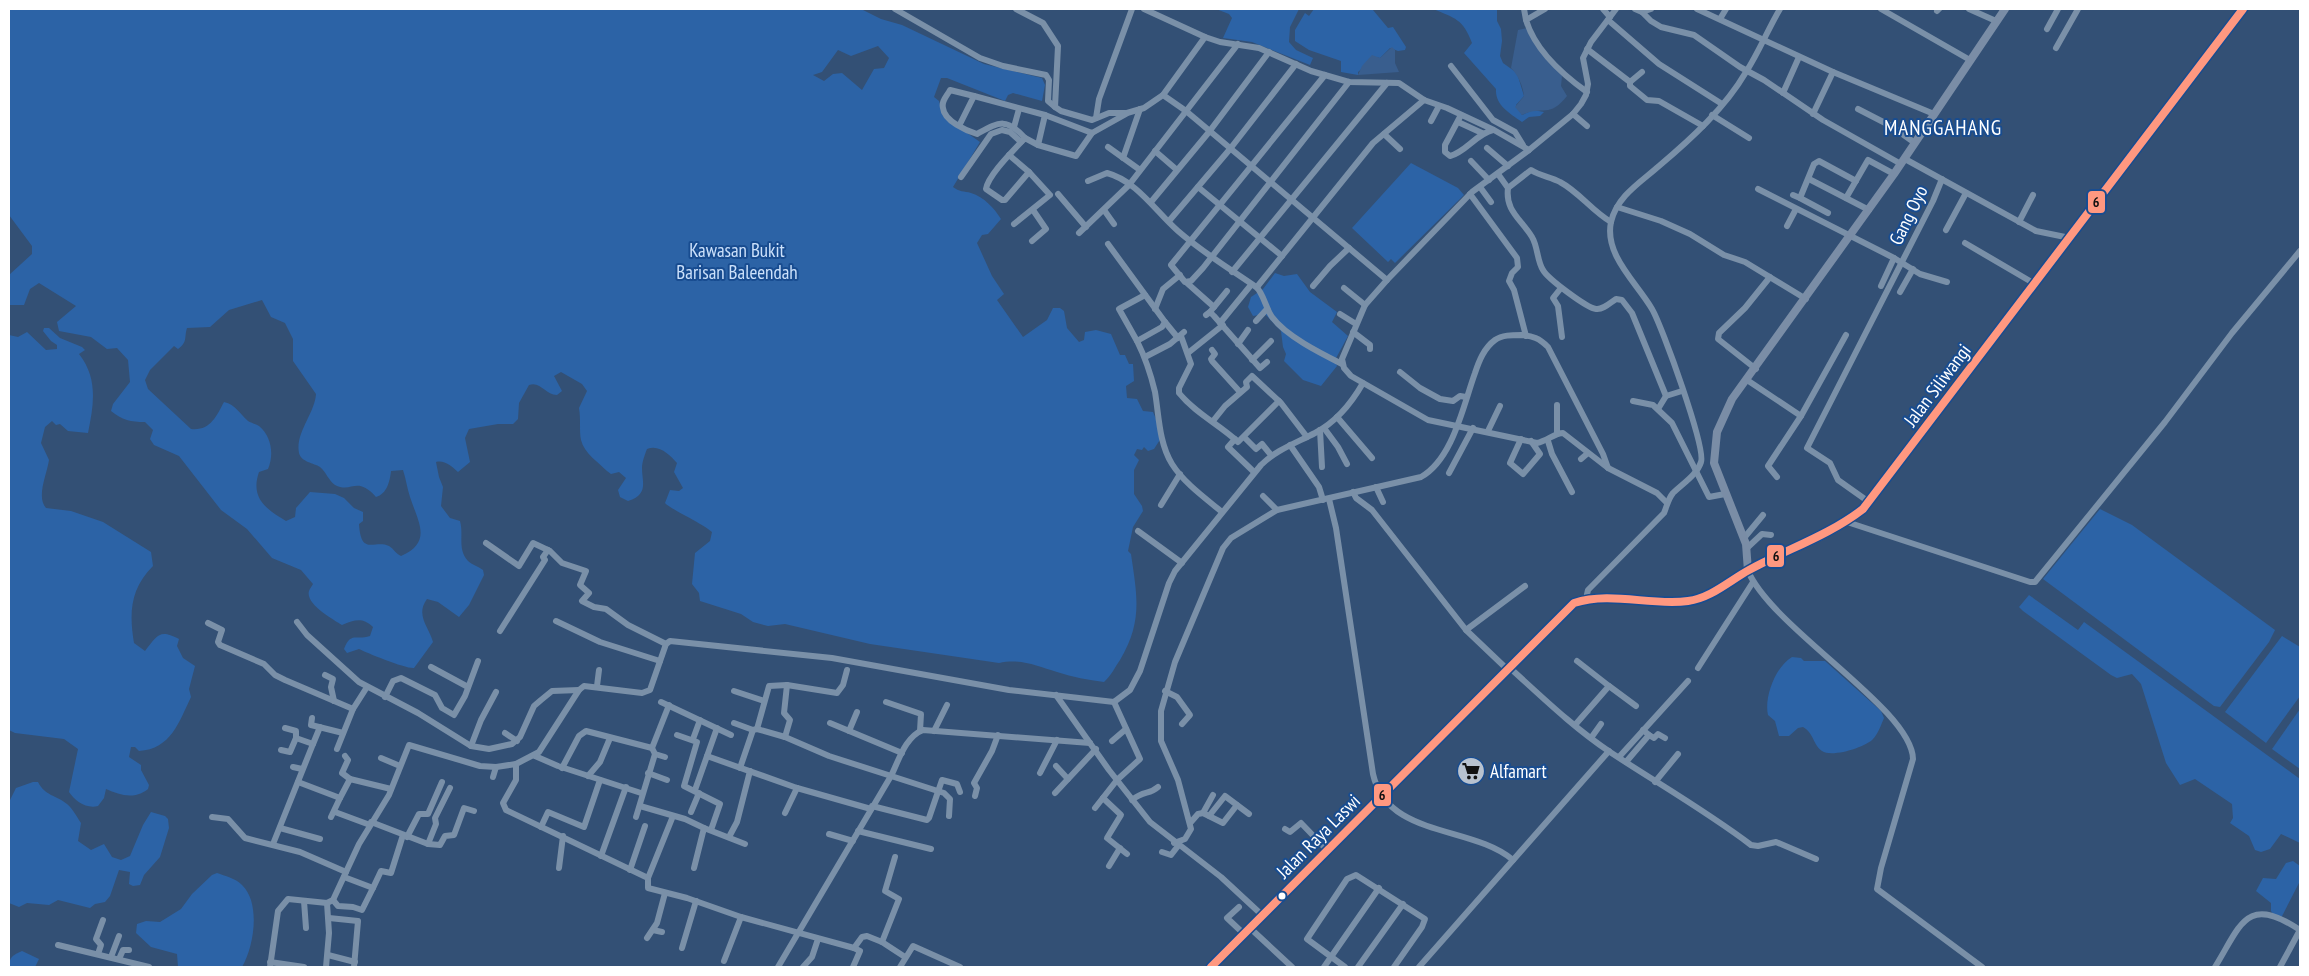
<svg xmlns="http://www.w3.org/2000/svg" width="2309" height="976" viewBox="0 0 2309 976" font-family="'PT Sans Narrow',sans-serif">
<rect width="100%" height="100%" fill="#335075"/>
<g fill="#2c63a6" fill-rule="evenodd">
<path d="M9 9H861L881 19 902 25 984 64 1042 78 1045 85 1042 101 1013 93 1008 95 1005 101 947 78H941L934 97 939 101 943 116 980 142 953 187C959 192 964 191 971 193 984 197 994 208 1001 219L988 234 982 235 977 243 992 276 1004 294 997 300 1023 337 1047 320 1053 308H1060L1064 311 1067 328 1079 342 1084 340 1085 332 1096 330 1111 334 1120 355H1125L1129 364H1133L1134 381 1126 386 1127 398 1137 399 1143 411 1153 412 1163 435 1154 449 1148 451 1144 447 1142 450 1137 449 1134 455 1139 460 1134 470V494L1142 506 1143 511 1133 527 1128 551 1131 554C1137 596 1143 621 1120 660 1115 667 1111 676 1104 682 1088 680 1073 677 1057 672 1037 666 1020 658 999 663L870 644 785 624 768 626 753 622 741 614 700 601 699 593 692 584 695 553 710 541 712 532C702 523 670 509 665 503L670 490 679 491 683 488 674 472 677 463C670 455 659 444 647 449 645 454 642 462 642 468 642 482 649 494 628 501L620 497 618 490 626 478 619 472 611 474 607 471C599 463 584 453 581 440 579 431 581 419 579 408L587 391 582 384 561 372 554 376 562 391 557 395C545 395 541 381 529 385L519 403 518 419 513 424H498L469 429 465 438 470 462 458 472C451 466 445 460 436 462L439 477 443 487 441 506 450 518 460 521C464 535 457 549 468 561 472 565 478 566 483 570L484 575 469 605 459 617 438 602 427 599C415 615 429 627 433 642L414 668C406 669 367 653 359 649L347 653 344 649C351 631 356 641 370 636L373 627C362 617 355 620 342 625 334 620 305 604 309 591 310 588 312 586 313 584L301 570 272 558 247 529 221 510 179 456 154 445 150 439 153 430 145 422C131 422 122 420 111 411L113 404 130 382 128 360 117 348 107 349 91 337 59 331 57 322 76 306 39 283 30 289 24 305H9V275L32 254V246L9 215ZM878 46 889 58 884 68 874 69 862 90 842 73 833 74 824 81 813 75 822 72 838 50 851 56ZM262 300 271 317 285 323 293 339V361L316 394C315 413 295 433 299 453 301 462 314 463 320 467 326 472 329 481 335 485 352 494 356 475 376 497 387 494 390 481 391 471L403 470C406 479 407 488 410 497 418 522 433 542 401 556 396 554 394 549 389 546 375 539 361 557 359 524L363 521V512L354 508 344 498 335 494 310 492 296 508 295 517 286 521C266 509 250 498 259 472L268 469C274 455 272 437 259 426 256 424 251 423 248 421 239 413 236 405 224 402 216 417 210 431 191 429L148 389 145 380 150 370 174 346 178 349C188 342 184 337 187 328L210 327 229 310Z"/>
<polygon points="1216,9 1299,9 1290,27 1289,42 1296,50 1313,58 1310,65 1252,42 1223,38 1232,18 1229,14"/>
<polygon points="1314,9 1373,10 1388,28 1393,27 1406,47 1405,50 1398,51 1390,48 1380,58 1376,57 1358,72 1358,75 1341,72 1341,61 1309,50 1295,41 1295,30 1305,13 1309,16"/>
<path d="M1433 9H1497V21L1501 29 1502 41 1500 56 1503 63 1517 73 1524 96 1516 105 1522 115 1533 110 1544 112 1540 116 1529 117 1522 122C1509 113 1495 105 1496 89L1464 53 1472 43C1463 19 1455 18 1433 9Z"/>
<polygon points="1411,163 1458,188 1464,195 1395,263 1391,259 1388,262 1352,228"/>
<polygon points="1275,273 1284,276 1297,274 1310,292 1337,312 1332,322 1348,336 1335,360 1337,366 1321,386 1303,380 1284,361 1286,354 1283,347 1281,331 1265,314 1253,316 1248,307 1251,297 1263,289"/>
<path d="M44 328H49L60 338 82 347 85 350 79 354C98 378 94 404 88 433L68 431 60 424 56 425 52 421 45 427 41 443 49 460C47 474 36 497 46 508L71 511 103 522 151 552 153 566C130 589 129 613 134 643L145 651C158 635 159 629 179 639L177 646 183 658 195 666 189 689 191 697C179 722 171 749 139 751L135 747H131L129 757 141 765V770L149 785 148 789C134 800 120 795 106 789L104 798 98 806C86 809 75 801 69 792L78 749 64 739 15 733 9 730V335L18 337 27 332 46 350 57 349V345L51 341 43 331Z"/>
<polygon points="2100,509 2132,525 2275,630 2269,642 2220,707 2214,706 2043,579"/>
<polygon points="2029,595 2078,630 2084,622 2300,779 2300,843 2281,834 2270,849 2261,852 2255,850 2249,836 2230,823 2233,818 2232,804 2195,779 2180,785 2166,763 2141,684 2132,674 2117,678 2111,675 2023,611 2019,607"/>
<polygon points="2282,636 2300,647 2300,696 2266,743 2225,712"/>
<path d="M1792 657 1801 658 1804 661H1825L1881 711 1884 718C1881 725 1878 734 1873 739 1866 747 1832 758 1822 751 1813 745 1814 733 1803 727L1798 728 1789 736H1779L1775 721 1768 715C1764 698 1775 667 1792 657Z"/>
<polygon points="2300,709 2300,769 2272,749"/>
<path d="M33 782H38C45 796 56 795 67 804 73 809 77 817 81 823L78 841 91 850 104 844 112 857 121 860 130 856 143 825 151 812 165 816 168 819 169 828 160 857 144 875 140 885 133 886 129 884 130 872 119 870 110 896 105 902 95 904 90 908 58 900 49 905 27 903 19 907 9 903V802L16 788Z"/>
<polygon points="2293,861 2300,866 2300,881 2279,922 2271,911 2271,903 2256,891 2263,878 2276,879 2286,863"/>
<path d="M217 873C225 876 235 878 242 885 261 903 254 947 242 967H178L177 954 151 947 136 933 137 924 146 921 160 922 181 909 192 894 212 875Z"/>
<path d="M22 951 39 959 35 967H9C9 957 13 955 22 951Z"/>
</g>
<g fill="#395e8e">
<path d="M1527 28 1562 76 1561 86 1567 96C1549 119 1542 105 1522 115L1515 107 1524 96C1523 86 1518 75 1511 68L1518 30Z"/>
<polygon points="1392,47 1395,50 1395,63 1399,72 1358,75 1362,66 1372,55 1380,58"/>
</g>
<g fill="none" stroke-linecap="round" stroke-linejoin="round">
<g stroke="#7a90a8" stroke-width="6">
<polyline points="895,9 980,58 1003,66 1046,75 1049,80 1048,101 1055,107"/>
<polyline points="1016,9 1043,23 1058,46 1055,107 1061,111 1092,120 1109,113 1127,113 1144,108 1163,95 1186,111 1387,280"/>
<polyline points="1144,9 1205,37 1220,42 1259,48 1311,71 1349,82 1399,83 1424,100 1447,108 1494,130 1529,150"/>
<polyline points="1524,9 1526,20"/>
<path d="M1545 9 1526 20C1535 50 1563 75 1587 92"/>
<polyline points="1603,9 1610,17"/>
<path d="M1616 9 1591 42 1583 58 1588 84 1586 95 1581 104 1573 114 1529 150 1472 192 1387 280 1365 305 1342 359 1344 368 1351 376 1428 420 1537 443C1547 441 1555 433 1563 433L1608 468 1657 493 1667 503"/>
<polyline points="1635,9 1642,12 1651,9"/>
<polyline points="1697,9 1833,72 1934,114"/>
<polyline points="1881,9 1970,60"/>
<polyline points="1969,9 1996,21"/>
<polyline points="1937,11 1939,9"/>
<polyline points="1642,12 1651,21 1661,27 1694,35 1740,67 1764,80 1823,120 1901,164"/>
<polyline points="1720,19 1726,9"/>
<polyline points="1608,20 1659,64 1722,104"/>
<polyline points="2047,29 2058,9"/>
<polyline points="2056,48 2078,9"/>
<polyline points="1587,49 1630,82 1642,72"/>
<polyline points="1451,66 1493,120 1515,132 1523,145"/>
<polyline points="1325,75 1171,265 1185,282 1191,281 1203,268 1349,82"/>
<polyline points="1630,82 1630,86 1647,100 1659,101 1703,126"/>
<polyline points="1783,93 1799,57"/>
<polyline points="1163,95 1205,37"/>
<polyline points="974,96 1045,115 1092,133 1126,114"/>
<polyline points="1858,109 1891,126 1915,143"/>
<polyline points="1573,114 1587,126"/>
<polyline points="1813,114 1833,72"/>
<path d="M1461 115 1445 145V152L1450 156C1466 152 1476 134 1493 130"/>
<polyline points="1712,115 1749,138"/>
<polyline points="1096,118 1099,99 1132,9"/>
<polyline points="1431,121 1439,106"/>
<polyline points="1458,122 1482,133"/>
<path d="M959 126 974 96 950 90C947 96 941 101 943 108 944 121 967 131 977 134 999 122 1006 117 1025 138"/>
<polyline points="1014,127 1019,109"/>
<polyline points="1384,134 1400,149"/>
<polyline points="1038,145 1045,115"/>
<polyline points="1108,147 1140,170"/>
<polyline points="1487,148 1508,166"/>
<polyline points="1155,151 1177,170"/>
<polyline points="1009,155 1029,172"/>
<polyline points="1123,158 1140,109"/>
<polyline points="1905,159 2036,231 2070,238"/>
<polyline points="1471,161 1489,180"/>
<path d="M1498 174 1508 188C1505 211 1521 219 1532 237 1538 247 1537 261 1543 270 1548 279 1587 308 1596 309 1603 310 1610 303 1616 299L1622 300 1632 313 1666 396 1682 391"/>
<polyline points="961,177 991,134 1002,130 1010,132 1021,142"/>
<polyline points="1809,179 1869,210"/>
<path d="M1088 181 1107 173C1137 181 1156 212 1178 231 1202 252 1230 269 1256 287 1263 292 1266 309 1272 317 1286 336 1320 353 1342 364"/>
<polyline points="1198,187 1282,256"/>
<polyline points="1480,187 1491,202"/>
<path d="M1508 188 1531 170C1540 176 1551 177 1560 182 1579 192 1592 211 1611 222"/>
<polyline points="1758,189 1894,258 1920,274 1947,282"/>
<polyline points="1058,194 1086,227"/>
<polyline points="1470,194 1517,258 1518,267 1512,273 1509,281 1514,290 1526,336"/>
<polyline points="1793,195 1800,198"/>
<polyline points="1846,198 1868,160 1894,174"/>
<polyline points="1151,202 1209,132 1269,52"/>
<polyline points="1617,207 1661,221 1690,234 1724,255 1745,262 1806,299"/>
<polyline points="1104,210 1114,224"/>
<polyline points="1828,213 1800,198 1814,164 1819,161 1856,181"/>
<polyline points="1169,221 1230,149 1296,64"/>
<polyline points="2019,222 2033,195"/>
<path d="M1014 224 1050 195 1029 172 1005 200H1002L986 189C988 175 1014 150 1025 138L1038 145 1076 156 1092 133"/>
<polyline points="1787,226 1796,209"/>
<polyline points="1946,230 1966,193"/>
<polyline points="1079,233 1129,185 1238,44"/>
<polyline points="1032,241 1046,229 1033,210"/>
<polyline points="1965,243 2035,284"/>
<path d="M1108 244 1165 322 1162 327 1137 341C1145 357 1151 375 1155 392 1159 416 1159 443 1172 464 1184 483 1205 498 1222 512"/>
<polyline points="1232,272 1387,83"/>
<polyline points="1187,283 1214,307 1210,312"/>
<polyline points="1313,286 1330,266 1349,248"/>
<polyline points="1881,286 1894,258"/>
<polyline points="1257,287 1373,143 1424,100"/>
<polyline points="1344,288 1365,305"/>
<polyline points="1561,288 1553,298 1558,306 1562,337"/>
<polyline points="1900,292 1913,269"/>
<polyline points="1214,307 1227,291"/>
<polyline points="1155,309 1163,289 1180,275"/>
<polyline points="1340,314 1356,324"/>
<polyline points="1206,315 1210,312 1214,316 1260,368 1267,362"/>
<polyline points="1256,321 1267,309"/>
<polyline points="1165,322 1178,338"/>
<polyline points="1220,323 1251,285"/>
<polyline points="1353,332 1370,345 1370,349"/>
<path d="M1181 336 1191 364 1179 388V393C1195 413 1220 425 1238 442L1279 401"/>
<polyline points="1137,341 1119,309 1145,295"/>
<polyline points="1238,344 1248,330"/>
<polyline points="1212,350 1215,354 1211,359 1212,361 1240,392"/>
<polyline points="1188,353 1223,325"/>
<polyline points="1145,357 1170,344 1184,332"/>
<polyline points="1252,360 1271,341"/>
<polyline points="1756,369 1718,339 1719,333 1745,308 1770,277"/>
<polyline points="1400,372 1420,388 1440,399 1453,401 1460,396 1466,397"/>
<polyline points="1747,380 1801,416 1846,335"/>
<polyline points="1633,401 1653,405 1672,423 1709,497 1725,494"/>
<polyline points="1557,405 1557,434"/>
<polyline points="1658,409 1666,396"/>
<polyline points="1337,417 1372,458"/>
<polyline points="1213,421 1225,406 1247,387 1246,382 1252,376 1281,403 1307,437"/>
<polyline points="1324,428 1338,447 1347,464"/>
<polyline points="1320,430 1322,467"/>
<polyline points="1488,431 1500,406"/>
<polyline points="1244,437 1256,449 1262,444 1271,455"/>
<polyline points="1235,439 1228,447 1254,472"/>
<polyline points="1521,439 1510,463 1523,474 1540,454 1531,441"/>
<polyline points="1548,441 1552,454 1572,492"/>
<polyline points="1290,445 1319,487 1323,500"/>
<polyline points="1581,459 1588,453"/>
<polyline points="1449,473 1473,428"/>
<polyline points="1777,477 1768,466 1801,416"/>
<polyline points="1376,487 1383,502"/>
<polyline points="1353,492 1356,498 1372,510 1466,630 1508,670"/>
<polyline points="1263,496 1277,510"/>
<path d="M1329 499 1336 528 1373 774C1387 838 1472 825 1513 860"/>
<polyline points="1869,502 1838,480 1830,463 1807,448 1933,201 1942,179"/>
<polyline points="1161,505 1180,474"/>
<polyline points="1847,522 2030,582 2035,582 2165,422 2232,333 2300,251"/>
<polyline points="1138,531 1182,563"/>
<polyline points="1744,538 1763,515"/>
<polyline points="486,543 519,566 533,543 550,551 562,563 586,571 580,585 589,593 582,601 594,607 606,609 628,625 666,644"/>
<polyline points="1747,548 1762,534 1771,535"/>
<path d="M1748 571C1773 629 1912 709 1913 759L1881 868 1877 889 1982 967"/>
<path d="M1586 599 1588 590 1664 513C1667 506 1668 499 1673 493 1682 484 1697 475 1701 462 1706 448 1662 326 1652 309 1637 283 1604 255 1611 222 1617 196 1641 182 1659 166 1691 139 1725 108 1746 72 1759 52 1768 29 1780 9"/>
<polyline points="556,621 600,642 660,661"/>
<polyline points="297,622 307,635 359,682 418,713 471,746 489,749 512,744 520,737 534,706 541,700 552,691 579,690"/>
<polyline points="208,623 222,630 218,642 220,645 264,664 275,675 285,680 353,709 367,687"/>
<polyline points="1466,630 1525,586"/>
<polyline points="500,631 545,560 543,557 548,550"/>
<polyline points="431,667 468,687"/>
<path d="M1510 668C1542 697 1574 728 1610 752 1657 783 1706 811 1751 845L1758 846 1776 842 1816 859"/>
<polyline points="1698,668 1753,582"/>
<polyline points="325,675 333,679 331,687 334,701"/>
<polyline points="597,686 599,670"/>
<polyline points="1609,686 1636,706"/>
<polyline points="734,691 764,701"/>
<polyline points="1165,691 1177,697 1190,715 1182,724"/>
<polyline points="1056,695 1109,770 1150,822 1221,877 1262,915"/>
<polyline points="385,697 393,681 401,678 435,695 442,708 454,715 465,696 478,661"/>
<polyline points="661,702 731,735"/>
<polyline points="886,702 921,714 920,731"/>
<polyline points="312,718 311,725 343,733"/>
<polyline points="734,723 753,730"/>
<polyline points="830,723 902,753"/>
<polyline points="1575,725 1609,686 1577,661"/>
<polyline points="285,728 296,731 296,738"/>
<polyline points="757,729 769,686 787,685"/>
<polyline points="849,731 857,712"/>
<polyline points="934,731 947,705"/>
<polyline points="505,733 517,741"/>
<polyline points="677,735 697,742 684,786 720,804 711,830"/>
<polyline points="1649,735 1654,738 1658,734 1665,738"/>
<polyline points="785,737 790,720 784,713 787,685 837,693 843,685 847,670"/>
<polyline points="1591,738 1601,724"/>
<polyline points="693,739 700,720"/>
<polyline points="1112,741 1126,729"/>
<polyline points="313,744 320,727"/>
<polyline points="471,746 481,720 496,692"/>
<polyline points="652,748 669,705"/>
<polyline points="337,749 353,709"/>
<polyline points="345,756 348,760 342,773 350,779"/>
<polyline points="535,756 558,766 641,793"/>
<polyline points="707,756 797,788 871,809"/>
<polyline points="1619,757 1688,681"/>
<polyline points="381,758 400,766"/>
<polyline points="1626,762 1649,735 1643,730"/>
<polyline points="516,764 516,780 503,803 506,810 648,878 648,888 687,898 741,917 854,948 862,937 867,936 882,942 905,957"/>
<polyline points="1056,766 1068,779"/>
<polyline points="293,767 302,769"/>
<polyline points="562,768 579,736 586,731 652,748 655,754 665,757"/>
<polyline points="740,768 753,730 757,729 785,737 829,756 944,793 950,799 949,816"/>
<polyline points="648,773 667,780"/>
<polyline points="1040,773 1057,740"/>
<polyline points="588,776 600,762 610,738"/>
<polyline points="493,777 496,767"/>
<polyline points="298,782 340,798 331,817"/>
<polyline points="1655,782 1678,754"/>
<polyline points="695,790 717,728"/>
<polyline points="1055,793 1096,749"/>
<polyline points="975,796 977,788 974,783 992,751 998,735"/>
<polyline points="340,798 350,779 391,789"/>
<polyline points="1103,798 1121,815 1107,838 1127,854"/>
<path d="M1132 800C1144 790 1149 795 1158 787"/>
<polyline points="640,806 685,819 704,828"/>
<polyline points="872,806 927,820 929,818 942,780 957,784 960,792"/>
<polyline points="1095,808 1117,780 1140,759 1114,702"/>
<polyline points="335,812 370,825"/>
<polyline points="691,812 699,793"/>
<polyline points="785,813 797,788"/>
<polyline points="1203,813 1213,795"/>
<polyline points="1209,816 1225,796 1249,814"/>
<polyline points="212,817 228,819 245,838 300,852 346,872"/>
<polyline points="636,817 655,754"/>
<polyline points="371,822 428,844 440,845 445,836 454,835 464,808 474,811"/>
<polyline points="1191,822 1198,814 1203,813 1223,823 1237,805"/>
<polyline points="541,827 548,812 584,827 600,780"/>
<polyline points="280,828 320,839"/>
<polyline points="1285,829 1290,832 1301,823 1327,850"/>
<polyline points="858,831 931,849"/>
<polyline points="829,834 853,841"/>
<polyline points="407,837 419,814 428,814 442,782"/>
<polyline points="729,837 737,822 750,771"/>
<path d="M1174 843 1185 839 1191 829 1178 780 1161 741V711L1175 662 1223 548 1231 538 1277 510 1421 477C1453 459 1463 406 1475 373 1479 361 1484 348 1495 340 1502 335 1512 335 1521 335 1533 336 1539 338 1548 347L1603 454 1608 468"/>
<polyline points="273,844 313,744 296,738 290,752 281,750"/>
<polyline points="428,844 436,824 435,818 450,788"/>
<polyline points="1162,852 1171,855 1178,846"/>
<polyline points="601,856 626,787"/>
<polyline points="1109,866 1120,848"/>
<polyline points="559,868 563,836"/>
<polyline points="694,868 704,828 745,844"/>
<polyline points="630,870 645,826"/>
<polyline points="648,878 673,816"/>
<polyline points="373,888 381,871 391,873 403,835"/>
<polyline points="333,900 338,906 353,907 362,910 373,888 344,877"/>
<polyline points="304,901 306,928"/>
<polyline points="1239,907 1227,918 1244,934"/>
<polyline points="329,918 358,921 354,967"/>
<polyline points="1250,928 1292,967"/>
<polyline points="653,930 662,932"/>
<polyline points="647,938 657,923 665,893"/>
<polyline points="882,942 899,899 885,891 895,857"/>
<polyline points="58,945 149,967"/>
<polyline points="682,948 696,901"/>
<polyline points="98,954 101,945 96,939 103,920"/>
<polyline points="328,955 355,962"/>
<polyline points="111,957 119,936"/>
<polyline points="119,959 123,950 129,950"/>
<polyline points="724,961 741,917"/>
<polyline points="270,962 304,967"/>
<path d="M270 967 278 911 288 899 327 903 333 900 359 844 389 795 409 745 480 766 496 767 516 764 539 752 579 690 584 686 642 693 650 690 666 644 670 641 832 658 1009 690 1114 702 1130 690 1140 671 1169 583 1175 571 1261 465C1276 450 1296 443 1315 433 1336 422 1351 404 1363 383"/>
<polyline points="326,967 329,933 327,903"/>
<path d="M778 967 891 776C899 760 905 737 923 730L1090 743"/>
<polyline points="803,967 812,957 818,939"/>
<polyline points="853,967 860,951 854,948"/>
<polyline points="900,967 913,946 960,967"/>
<polyline points="1324,967 1379,888"/>
<polyline points="1345,967 1307,939 1347,879 1356,875 1425,919 1422,927 1394,967"/>
<polyline points="1358,967 1403,904"/>
<polyline points="1419,967 1609,751"/>
<path d="M2215 967C2241 925 2246 894 2300 930"/>
<polyline points="2280,967 2300,930"/>
</g>
<g stroke="#7a8da6" stroke-width="8">
<polyline points="1748,571 1746,544 1714,463 1717,432 1732,399 1894,174 2005,9"/>
<path d="M1211 967 1574 603C1600 590 1657 605 1688 601 1713 598 1728 581 1749 570 1787 550 1829 538 1863 509L2243 9"/>
</g>
<g stroke="#184c90" stroke-width="11">
<path id="bus-1" d="M1211 967 1574 603C1611 591 1650 606 1688 601 1711 598 1729 581 1749 570 1787 549 1828 536 1863 509L2243 9"/>
</g>
<use href="#bus-1" stroke="#ff9880" stroke-width="8"/>
</g>
<defs>
<g id="supermarket-disc" transform="scale(1.4375)"><circle r="9.5" fill="#b8c2cf" stroke="#184c90"/><path d="M-6-5.5h2.5l.6 2H6L4.5 2H-2.5L-4.4-4H-6ZM-1.5 3.2a1.3 1.3 0 1 0 .1 0ZM3 3.2a1.3 1.3 0 1 0 .1 0Z" fill="#111"/></g>
</defs>
<g fill-rule="evenodd">
<use href="#supermarket-disc" x="1471" y="771"/>
</g>
<circle fill="#fff" stroke="#184c90" stroke-width="2" cx="1282" cy="896" r="4.5"/>
<g text-anchor="middle" stroke-width="4" stroke-linejoin="round" paint-order="stroke">
<g font-size="19" fill="#fff" stroke="#184c90">
<text transform="translate(1908 215) rotate(-64)" y="7">Gang Oyo</text>
<text transform="translate(1937 385) rotate(-53)" y="7">Jalan Siliwangi</text>
<text transform="translate(1318 836) rotate(-45)" y="7">Jalan Raya Laswi</text>
</g>
<g font-size="19" fill="#cce1fb" stroke="#184c90">
<text x="737" y="257">Kawasan Bukit<tspan x="737" dy="22">Barisan Baleendah</tspan></text>
</g>
<g font-size="19" fill="#fff" stroke="#184c90" text-anchor="start">
<text x="1490" y="778">Alfamart</text>
</g>
<g font-size="21" letter-spacing="1" fill="#fff" stroke="#184c90">
<text x="1943" y="135">MANGGAHANG</text>
</g>
</g>
<g stroke="#184c90" stroke-width="2">
<rect x="2087" y="190" width="19" height="24" rx="5" fill="#ff9880"/>
<rect x="1766" y="544" width="19" height="24" rx="5" fill="#ff9880"/>
<rect x="1373" y="783" width="19" height="24" rx="5" fill="#ff9880"/>
</g>
<g font-size="14" text-anchor="middle" font-weight="bold" fill="#111">
<text x="2096" y="207">6</text>
<text x="1776" y="561">6</text>
<text x="1382" y="800">6</text>
</g>
<rect width="2309" height="976" fill="none" stroke="#ffffff" stroke-width="20"/>
</svg>
